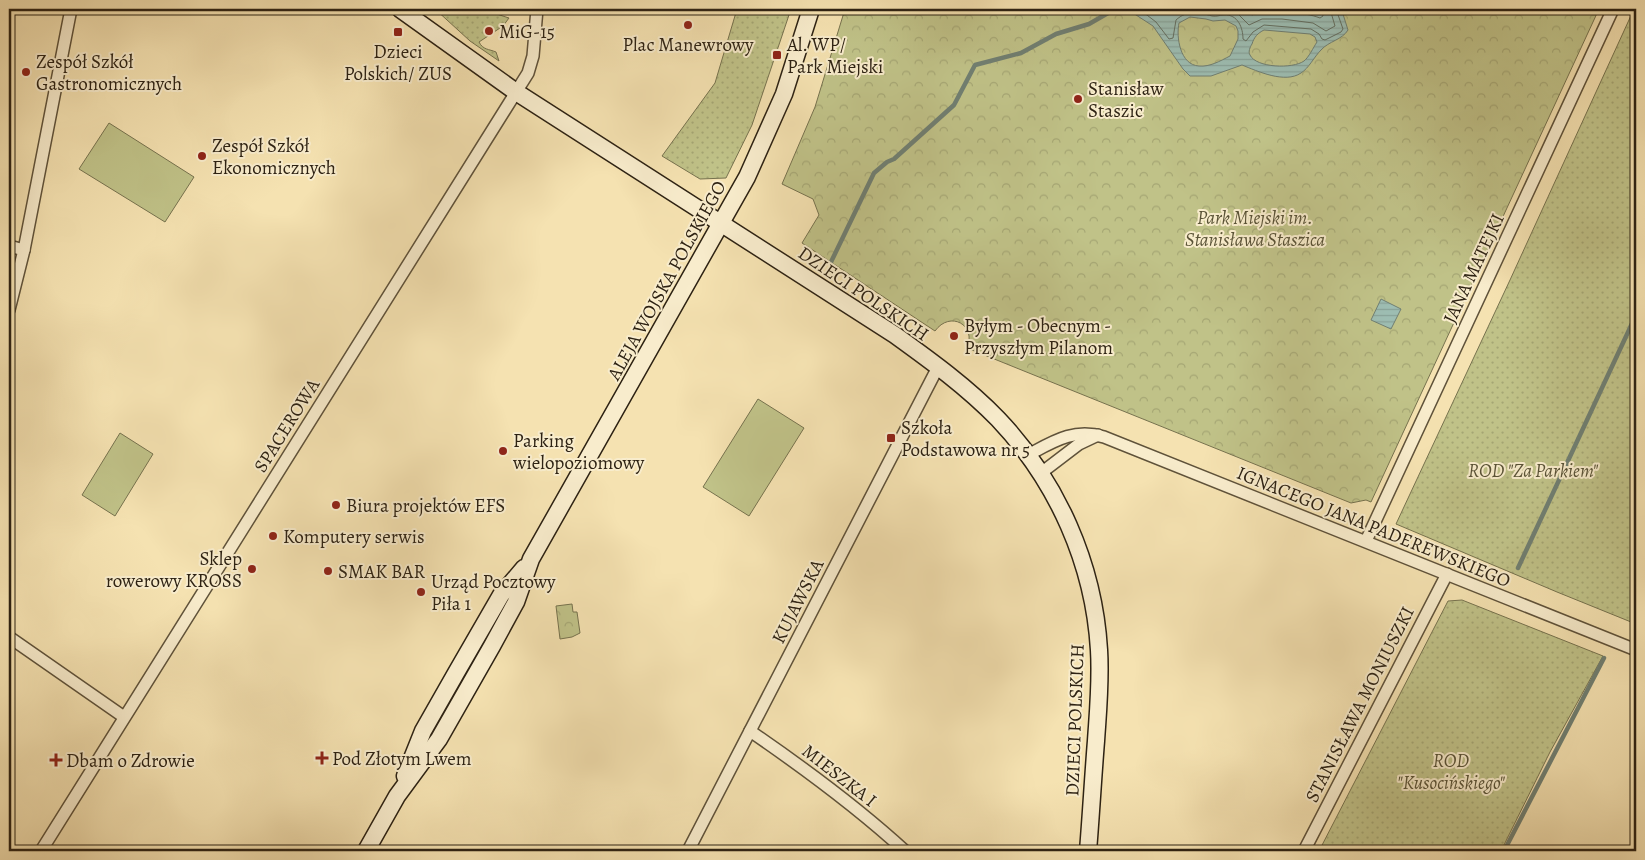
<svg xmlns="http://www.w3.org/2000/svg" width="1645" height="860" viewBox="0 0 1645 860" font-family="Alegreya,serif">
<defs>
<pattern id="grass-dots" width="8" height="8" patternUnits="userSpaceOnUse" patternTransform="scale(1.25)"><rect width="8" height="8" fill="#c0c288"/><path d="M2 2h.1M6 6h.1" fill="none" stroke="#a5a674" stroke-width="1.8" stroke-linecap="round"/></pattern>
<pattern id="park-crowns" width="20" height="18" patternUnits="userSpaceOnUse" patternTransform="scale(1.25)"><rect width="20" height="18" fill="#c0c288"/><path d="M2 6a3 3 0 1 1 6 0M12 15a3 3 0 1 1 6 0" fill="none" stroke="#a5a674"/></pattern>
<pattern id="water-rules" width="6" height="5" patternUnits="userSpaceOnUse" patternTransform="scale(1.25)"><rect width="6" height="5" fill="#9dbdb2"/><path d="M0 2.5h6" fill="none" stroke="#88a298"/></pattern>
</defs>
<rect width="100%" height="100%" fill="#f5e2b1"/>
<filter id="stains"><feTurbulence type="fractalNoise" baseFrequency=".004" numOctaves="4"/><feColorMatrix values="0 0 0 0 .2 0 0 0 0 .09 0 0 0 0 .02 0 0 0 .5 -.17"/></filter>
<radialGradient id="worn" r=".72"><stop offset=".6" stop-color="#630" stop-opacity="0"/><stop offset="1" stop-color="#630" stop-opacity=".3"/></radialGradient>
<g fill="url(#grass-dots)" stroke="#76724e">
<path d="M435 9H481L509 18 503 26 479 42C483 50 489 49 496 52L499 61 470 41Z"/>
<polygon points="737,9 791,9 752,125 726,178 700,179 662,156 715,83"/>
<polygon points="1634,9 1636,9 1636,624 1557,592 1396,524 1510,280"/>
<polygon points="1462,600 1603,656 1550,752 1501,851 1319,851 1448,601"/>
</g>
<g fill="url(#park-crowns)" stroke="#76724e">
<path d="M845 9H1599L1371 502 1366 500 1351 503 967 348C977 325 950 310 935 331L802 243 819 215 813 199 782 184 815 107Z"/>
<polygon points="572,604 573,612 577,612 580,633 572,637 560,639 556,606"/>
</g>
<g fill="#c0c288" stroke="#76724e">
<polygon points="109,123 194,177 165,222 79,169"/>
<polygon points="758,399 804,428 749,516 703,487"/>
<polygon points="120,433 153,454 115,516 82,495"/>
</g>
<g fill="url(#water-rules)" stroke="#707f72" fill-rule="evenodd">
<path d="M1134 9H1315C1325 12 1333 9 1342 11L1348 30C1342 40 1329 41 1321 50 1314 57 1309 68 1301 73 1285 84 1257 71 1242 65L1211 76H1190L1183 69 1153 26 1133 13ZM1190 17 1206 19 1213 21 1225 20 1236 26 1238 31V39L1230 56C1220 61 1210 67 1199 66 1180 65 1176 37 1179 23ZM1264 30 1310 34 1315 37 1317 42C1313 48 1309 57 1304 61 1293 69 1256 68 1250 55 1248 52 1250 47 1252 44 1254 37 1258 33 1264 30Z"/>
<polygon points="1381,299 1401,309 1391,329 1371,320"/>
</g>
<g fill="none" stroke-linecap="round" stroke-linejoin="round">
<g stroke="#657062" stroke-width="1">
<path d="M1139 9 1156 22 1169 39 1173 38 1176 20C1187 10 1198 12 1212 16 1217 17 1219 15 1224 15 1238 14 1243 28 1243 39L1246 41 1253 32 1264 25 1311 29 1319 34 1322 39 1325 40 1341 32 1343 29 1336 9"/>
<polyline points="1228,9 1237,13 1249,25 1262,19 1282,19 1313,23 1326,31 1335,26 1330,9"/>
<path d="M1244 9 1252 15C1267 8 1305 12 1320 18L1323 16 1322 9"/>
</g>
<g stroke="#707f72" stroke-width="4.5">
<polyline points="1380,9 1397,13 1411,9"/>
<polyline points="1342,11 1347,9"/>
<polyline points="831,262 874,173 887,162 894,159 954,105 975,65 1021,53 1056,34 1089,24 1115,9"/>
<polyline points="1518,568 1636,315"/>
<polyline points="1504,851 1604,658"/>
</g>
<g stroke="#5f523a" stroke-width="14">
<g id="street">
<polyline points="9,246 24,250"/>
<polyline points="9,310 24,250 71,9"/>
<path d="M1028 455C1054 441 1074 428 1104 437L1636 650"/>
<polyline points="1041,473 1079,444 1098,435"/>
<polyline points="1366,541 1613,9"/>
<polyline points="9,637 124,717"/>
<path d="M750 731C804 768 857 807 905 851"/>
<polyline points="41,851 528,73 533,56 537,9"/>
<polyline points="688,851 938,367"/>
<polyline points="1304,851 1447,574"/>
</g>
</g>
<g stroke="#2d2213" stroke-width="19">
<g id="secondary">
<path d="M400 9 516 92 895 335C931 361 967 387 998 419 1057 481 1094 564 1099 650 1101 681 1098 711 1096 741 1093 778 1091 815 1088 851"/>
<polyline points="405,776 423,731 456,673 501,595 524,568"/>
<polyline points="366,851 397,796 439,739 492,646 516,602 531,559 747,177 784,94 811,9"/>
</g>
</g>
<use href="#street" stroke="#f8eccc" stroke-width="11"/>
<use href="#secondary" stroke="#f8eccc" stroke-width="16"/>
</g>
<g fill="#8f2418" stroke="#f8eccc" stroke-width="2">
<circle cx="688" cy="25" r="5"/>
<circle cx="489" cy="31" r="5"/>
<rect x="393" y="27" width="10" height="10" rx="2.5"/>
<rect x="772" y="50" width="10" height="10" rx="2.5"/>
<circle cx="26" cy="72" r="5"/>
<circle cx="1078" cy="99" r="5"/>
<circle cx="202" cy="156" r="5"/>
<circle cx="954" cy="336" r="5"/>
<rect x="886" y="433" width="10" height="10" rx="2.5"/>
<circle cx="503" cy="451" r="5"/>
<circle cx="336" cy="505" r="5"/>
<circle cx="273" cy="536" r="5"/>
<circle cx="252" cy="569" r="5"/>
<circle cx="328" cy="571" r="5"/>
<circle cx="421" cy="592" r="5"/>
<path d="M319.5 750.5h5v5h5v5h-5v5h-5v-5h-5v-5h5z"/>
<path d="M53.5 752.5h5v5h5v5h-5v5h-5v-5h-5v-5h5z"/>
</g>
<g text-anchor="middle" stroke-width="4" stroke-linejoin="round" paint-order="stroke">
<g font-size="19" fill="#2d2213" stroke="#f8eccc" text-anchor="start">
<text x="499" y="38">MiG-15</text>
<text x="688" y="51" text-anchor="middle">Plac Manewrowy</text>
<text x="787" y="51">Al. WP/<tspan x="787" dy="22">Park Miejski</tspan></text>
<text x="398" y="58" text-anchor="middle">Dzieci<tspan x="398" dy="22">Polskich/ ZUS</tspan></text>
<text x="36" y="68">Zespół Szkół<tspan x="36" dy="22">Gastronomicznych</tspan></text>
<text x="1088" y="95">Stanisław<tspan x="1088" dy="22">Staszic</tspan></text>
<text x="212" y="152">Zespół Szkół<tspan x="212" dy="22">Ekonomicznych</tspan></text>
<text x="964" y="332">Byłym - Obecnym -<tspan x="964" dy="22">Przyszłym Pilanom</tspan></text>
<text x="901" y="434">Szkoła<tspan x="901" dy="22">Podstawowa nr 5</tspan></text>
<text x="513" y="447">Parking<tspan x="513" dy="22">wielopoziomowy</tspan></text>
<text x="346" y="512">Biura projektów EFS</text>
<text x="283" y="543">Komputery serwis</text>
<text x="242" y="565" text-anchor="end">Sklep<tspan x="242" dy="22">rowerowy KROSS</tspan></text>
<text x="338" y="578">SMAK BAR</text>
<text x="431" y="588">Urząd Pocztowy<tspan x="431" dy="22">Piła 1</tspan></text>
<text x="332" y="765">Pod Złotym Lwem</text>
<text x="66" y="767">Dbam o Zdrowie</text>
</g>
<g font-size="19" font-style="italic" fill="#595236" stroke="#f8eccc">
<text x="1255" y="224">Park Miejski im.<tspan x="1255" dy="22">Stanisława Staszica</tspan></text>
<text x="1533" y="477">ROD "Za Parkiem"</text>
<text x="1451" y="767">ROD<tspan x="1451" dy="22">"Kusocińskiego"</tspan></text>
</g>
<g font-size="19" fill="#2d2213" stroke="#f8eccc">
<text transform="translate(1473 268) rotate(-65)" y="7">JANA MATEJKI</text>
<text transform="translate(666 280) rotate(-61)" y="7">ALEJA WOJSKA POLSKIEGO</text>
<text transform="translate(864 293) rotate(34)" y="7">DZIECI POLSKICH</text>
<text transform="translate(286 425) rotate(-58)" y="7">SPACEROWA</text>
<text transform="translate(1374 526) rotate(22)" y="7">IGNACEGO JANA PADEREWSKIEGO</text>
<text transform="translate(797 601) rotate(-63)" y="7">KUJAWSKA</text>
<text transform="translate(1359 704) rotate(-63)" y="7">STANISŁAWA MONIUSZKI</text>
<text transform="translate(1074 720) rotate(-88)" y="7">DZIECI POLSKICH</text>
<text transform="translate(840 775) rotate(38)" y="7">MIESZKA I</text>
</g>
</g>
<rect width="1645" height="860" fill="none" stroke="#f5e2b1" stroke-width="30"/>
<rect x="10" y="10" width="1625" height="840" fill="none" stroke="#2d2213" stroke-width="2.5"/>
<rect x="15" y="15" width="1615" height="830" fill="none" stroke="#2d2213"/>
<rect width="100%" height="100%" filter="url(#stains)"/>
<rect width="100%" height="100%" fill="url(#worn)"/>
</svg>
